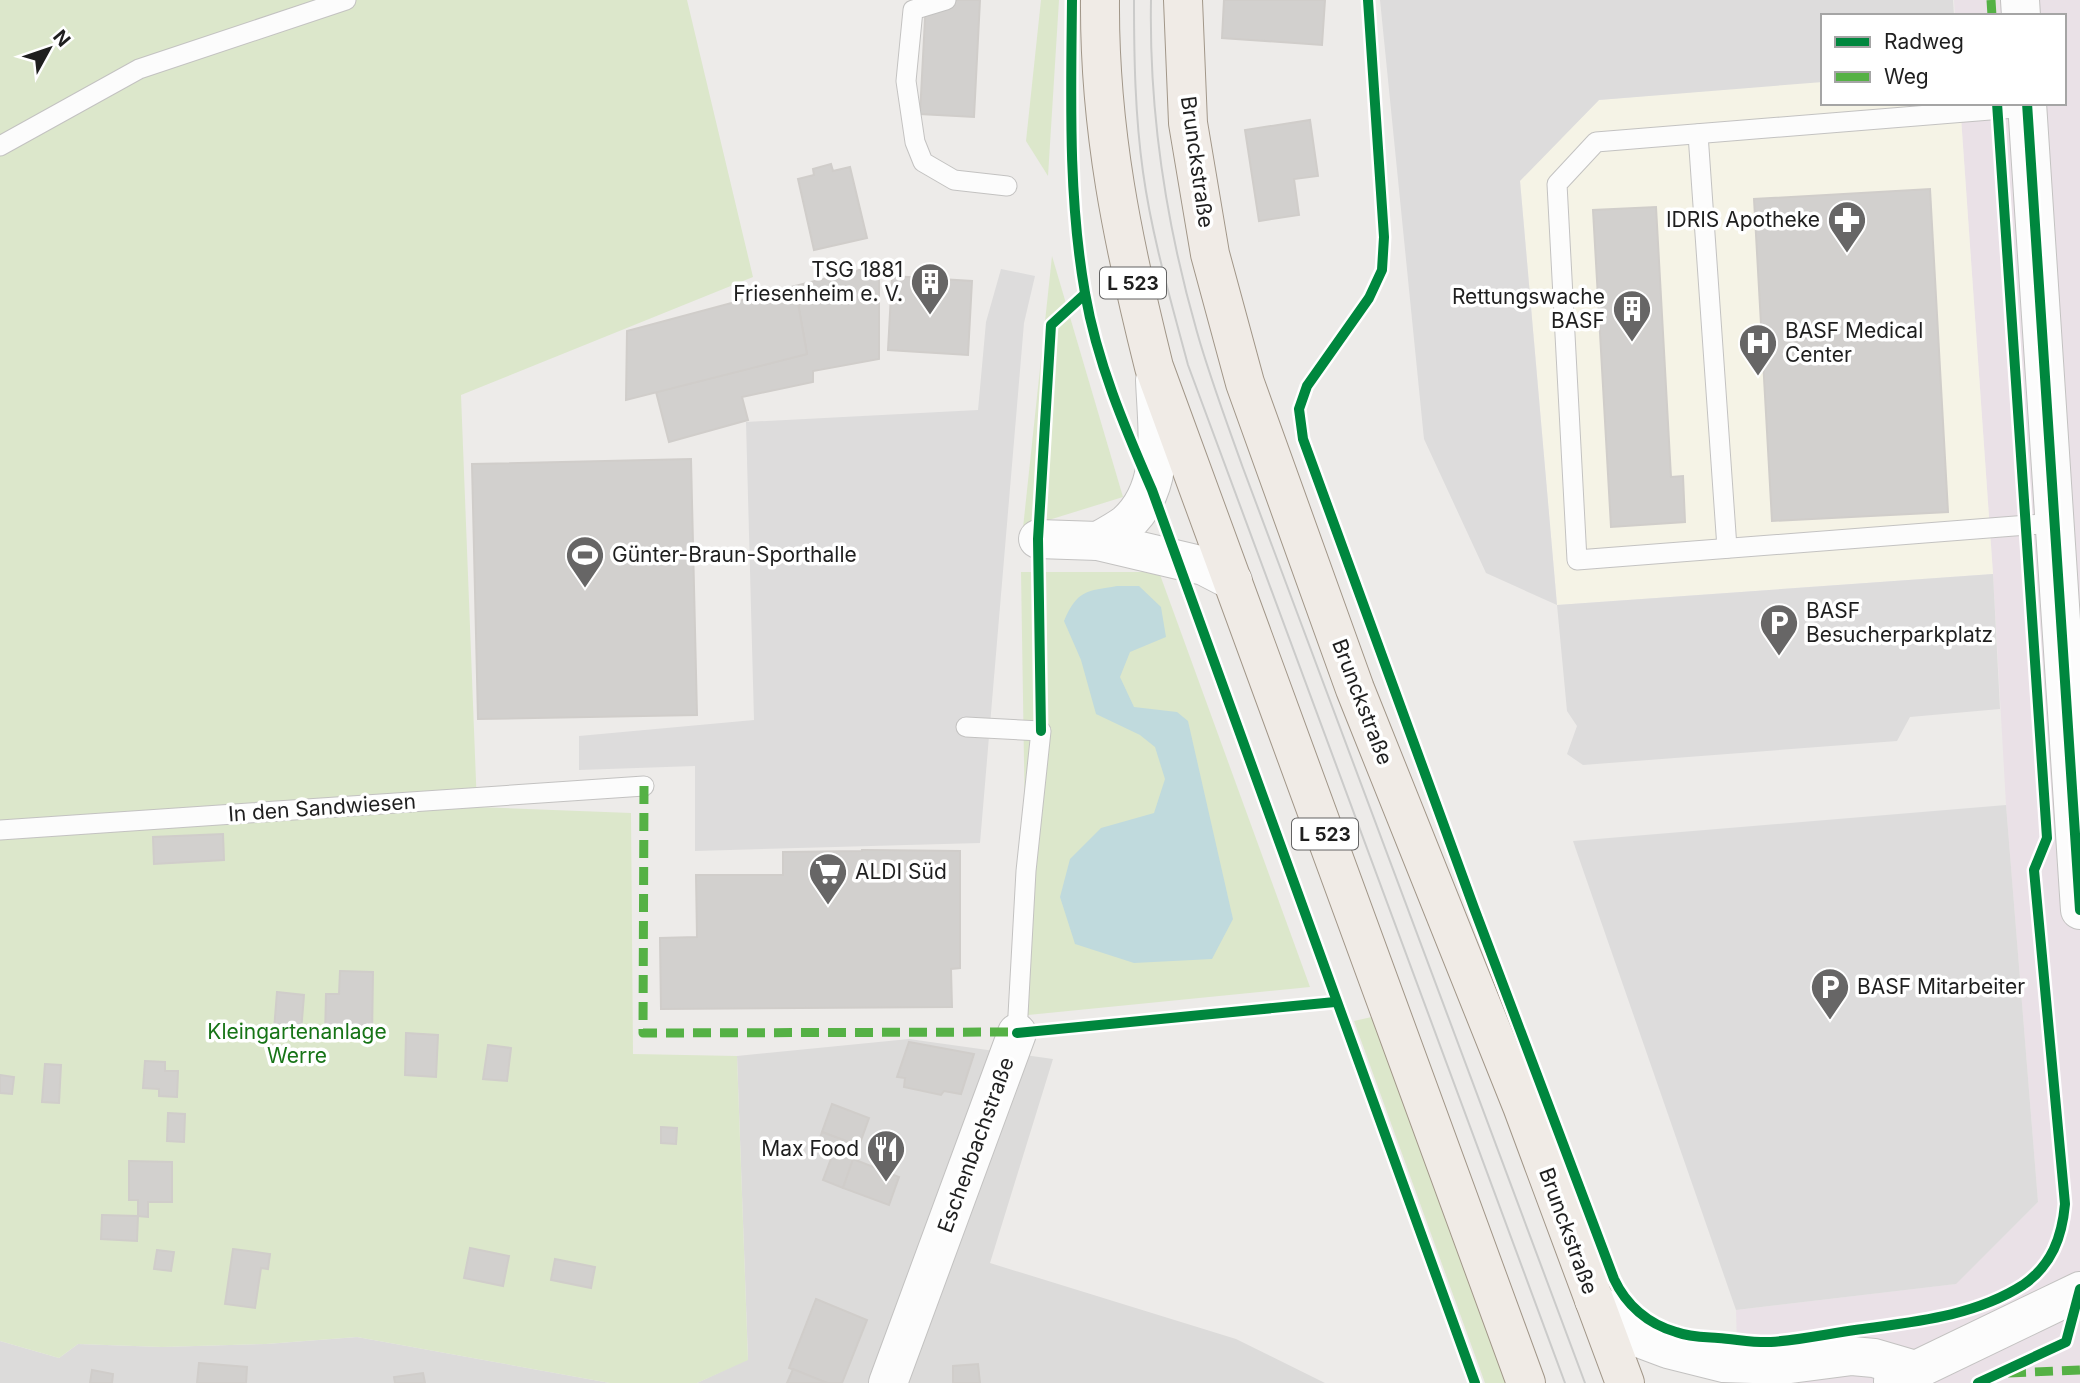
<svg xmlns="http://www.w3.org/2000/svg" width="2080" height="1383" viewBox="0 0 2080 1383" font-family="Inter,sans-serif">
<rect width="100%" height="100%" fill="#edebe9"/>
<g fill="#dcdbda">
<polygon points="909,1039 1053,1059 990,1263 1236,1339 1325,1383 697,1383 748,1359 737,1056"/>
<polygon points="357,1337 610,1383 0,1383 0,1341 59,1358 78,1344 162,1347 266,1344"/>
</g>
<polygon fill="#eae1e7" points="1954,0 2080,0 2080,1383 1738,1383 1736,1310 1955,1284 2038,1202 2006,805 1993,574 1960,103 2064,103 2064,16 1955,16"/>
<polygon fill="#f5f3e6" points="1823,81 1823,103 1960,103 1993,574 1557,605 1520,180 1599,100"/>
<g fill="#dce7cb">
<polygon points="0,0 687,0 753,277 461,395 477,807 631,813 633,1054 737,1056 748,1360 697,1383 610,1383 357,1337 266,1344 162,1347 78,1344 59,1358 0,1341"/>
<polygon points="1041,0 1059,0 1048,176 1026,141"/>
<polygon points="1052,256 1123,497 1023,528"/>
<polygon points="1021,572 1159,572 1310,987 1028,1015"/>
<polygon points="1376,1016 1508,1383 1485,1383 1354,1021"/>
</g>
<g fill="#dddcdc">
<polygon points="1380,0 1953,0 1954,16 1823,16 1823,82 1599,100 1520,181 1557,605 1993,574 2000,709 1910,717 1897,741 1583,765 1567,754 1577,726 1567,711 1557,605 1486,573 1424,439"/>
<polygon points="1001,269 1035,276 1024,323 980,843 695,851 695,766 579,770 579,736 754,720 746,422 978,410 986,322"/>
<polygon points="2006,805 2038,1202 1956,1284 1736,1310 1573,841"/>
</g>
<path fill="#c0dadd" d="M1117 586H1139L1161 607 1166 637 1130 652 1120 677 1134 707 1177 712 1188 721 1233 919 1212 959 1134 963 1075 944 1060 897 1070 859 1101 828 1154 813 1165 779 1155 747 1140 735 1096 714 1081 660 1064 621C1077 590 1087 591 1117 586Z"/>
<g fill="#d2d0ce" stroke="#d0cdca" stroke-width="2">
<polygon points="926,0 980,0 974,117 920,114"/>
<polygon points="1224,0 1325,0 1322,45 1222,38"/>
<polygon points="1310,120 1318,176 1294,179 1299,215 1259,221 1245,130"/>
<polygon points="831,164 833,171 850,167 867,238 814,250 798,179 814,175 813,169"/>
<polygon points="1930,189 1948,512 1772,521 1754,199"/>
<polygon points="1656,207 1671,477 1683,476 1685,522 1611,527 1593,210"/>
<polygon points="879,265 879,359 813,371 813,382 742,397 748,420 669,442 656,392 807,354 795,286"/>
<polygon points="892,276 972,281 968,355 888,350"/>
<polygon points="795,286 807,354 626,400 627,331"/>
<polygon points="691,459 697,715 478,719 472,464"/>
<polygon points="223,834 224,860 154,864 153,837"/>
<polygon points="862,850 960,851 960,968 951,969 952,1007 661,1009 660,938 697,937 696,875 783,875 783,852 862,851"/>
<polygon points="340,971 373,972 372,1038 325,1037 326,994 339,994"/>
<polygon points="277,992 304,995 301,1032 274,1030"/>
<polygon points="406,1033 438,1035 436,1077 405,1075"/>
<polygon points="909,1042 974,1054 961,1094 944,1091 941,1095 904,1087 905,1078 897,1077"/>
<polygon points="488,1045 511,1048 507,1081 483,1079"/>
<polygon points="145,1061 165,1062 165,1071 178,1071 177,1097 159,1096 159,1089 143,1088"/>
<polygon points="45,1064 61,1065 59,1103 42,1102"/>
<polygon points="0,1075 14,1077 12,1094 0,1093"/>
<polygon points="832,1104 869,1118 859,1146 822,1132"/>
<polygon points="168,1113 185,1114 184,1142 167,1141"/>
<polygon points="661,1127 677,1128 676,1144 661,1143"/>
<polygon points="822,1132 859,1146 843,1188 823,1180 832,1156 816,1150"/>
<polygon points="853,1159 899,1177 889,1205 843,1188"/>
<polygon points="129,1161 172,1162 172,1202 148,1202 148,1217 138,1216 138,1200 129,1200"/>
<polygon points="102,1215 138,1216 137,1241 101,1239"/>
<polygon points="470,1248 509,1256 503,1286 464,1278"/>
<polygon points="233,1249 270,1254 268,1269 261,1268 255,1308 225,1304"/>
<polygon points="157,1250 174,1252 171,1271 154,1269"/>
<polygon points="555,1259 595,1267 591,1288 551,1280"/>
<polygon points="816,1299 867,1320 842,1383 827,1383 789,1368"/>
<polygon points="199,1363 247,1367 246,1383 197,1383"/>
<polygon points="978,1364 980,1383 953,1383 953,1366"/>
<polygon points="793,1369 827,1383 787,1383"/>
<polygon points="92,1370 113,1374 112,1383 90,1383"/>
<polygon points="423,1373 425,1383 395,1383 394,1377"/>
</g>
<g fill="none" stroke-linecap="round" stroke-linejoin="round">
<g stroke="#c3c2c1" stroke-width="21">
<g id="lane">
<polyline points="946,0 913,10 906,81 915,142 923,162 954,180 1007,186"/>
<polyline points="2027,107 1596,142 1557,184 1577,560 2054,523"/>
<polyline points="1698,134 1727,548"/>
<polyline points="0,146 139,69 346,0"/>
<polyline points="966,727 1041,731 1026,871 1017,1033"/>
<polyline points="0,830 644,786"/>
</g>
</g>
<g stroke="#c3c2c1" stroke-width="40">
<g id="street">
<polyline points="2020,0 2021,16"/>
<polyline points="2027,103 2080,910"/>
<polyline points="1038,539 1098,541 1204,566 1233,581"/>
<path d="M1098 541C1107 536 1118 530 1126 524 1167 488 1157 429 1155 380"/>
<polyline points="1594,1300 1618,1324 1636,1337 1668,1349 1724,1363 1782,1365 1852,1356 1874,1358 1915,1370"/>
<polyline points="1893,1381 2080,1291"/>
<polyline points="888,1383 1017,1033"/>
</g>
</g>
<g stroke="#a19688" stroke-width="40">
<g id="primary">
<path d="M1100 0C1099 129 1123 243 1154 367L1526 1383"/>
<polyline points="1183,0 1188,123 1210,254 1245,383 1355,689 1522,1106 1625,1383"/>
</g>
</g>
<use href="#lane" stroke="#fcfcfc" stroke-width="19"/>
<use href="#street" stroke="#fcfcfc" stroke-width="38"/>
<use href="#primary" stroke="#f0ebe6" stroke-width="38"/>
<g stroke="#cbcbca" stroke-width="2">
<path d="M1134 0C1134 57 1135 115 1143 172 1152 237 1171 301 1188 365L1565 1383"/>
<path d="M1151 0C1149 112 1166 224 1197 332 1210 378 1227 423 1243 468L1585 1383"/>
</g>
<g stroke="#55b145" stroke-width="9" stroke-dasharray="18 9" stroke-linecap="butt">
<polyline points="1991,0 1992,16"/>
<polyline points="644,786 643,1033 1022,1032"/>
<polyline points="2008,1373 2080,1370"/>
</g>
<g stroke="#fff" stroke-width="15">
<g id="cycleway">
<path d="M1072 0C1071 97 1068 197 1085 293 1097 362 1124 426 1152 490L1475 1383"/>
<path d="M1368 0 1384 237 1382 270 1369 298 1307 386 1299 409 1303 439 1474 908 1614 1279C1626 1305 1648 1324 1676 1332 1689 1337 1704 1337 1718 1338 1735 1339 1754 1343 1771 1342 1799 1340 1827 1334 1855 1330 1912 1322 1973 1317 2023 1285 2052 1265 2062 1237 2065 1204L2034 870 2047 838 1997 103"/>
<polyline points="2027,103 2080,910"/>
<polyline points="1041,731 1038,539 1051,325 1085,294"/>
<polyline points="1017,1033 1335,1002"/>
<polyline points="1978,1383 2066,1342 2080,1289"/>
</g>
</g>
<use href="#cycleway" stroke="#00873e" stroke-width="10"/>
</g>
<defs>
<g id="pharmacy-pin" transform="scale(2.0125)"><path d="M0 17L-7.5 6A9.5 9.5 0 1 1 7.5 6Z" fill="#676666" stroke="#fff"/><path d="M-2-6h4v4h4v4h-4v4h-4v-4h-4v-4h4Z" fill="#fff"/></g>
<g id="building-pin" transform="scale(2.0125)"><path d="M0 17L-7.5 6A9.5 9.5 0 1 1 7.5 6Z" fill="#676666" stroke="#fff"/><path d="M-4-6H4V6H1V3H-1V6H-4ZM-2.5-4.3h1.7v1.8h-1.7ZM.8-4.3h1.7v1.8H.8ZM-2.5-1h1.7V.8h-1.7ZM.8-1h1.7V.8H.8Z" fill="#fff"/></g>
<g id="hospital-pin" transform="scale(2.0125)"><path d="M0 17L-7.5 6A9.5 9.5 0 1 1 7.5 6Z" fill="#676666" stroke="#fff"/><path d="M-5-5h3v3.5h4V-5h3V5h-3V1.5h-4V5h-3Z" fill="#fff"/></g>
<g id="stadium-pin" transform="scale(2.0125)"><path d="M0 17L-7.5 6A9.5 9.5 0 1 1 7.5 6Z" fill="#676666" stroke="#fff"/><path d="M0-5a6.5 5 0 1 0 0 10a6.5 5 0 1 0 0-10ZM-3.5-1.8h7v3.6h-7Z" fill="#fff"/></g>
<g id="parking-pin" transform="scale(2.0125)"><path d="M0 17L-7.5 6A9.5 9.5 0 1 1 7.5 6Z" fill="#676666" stroke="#fff"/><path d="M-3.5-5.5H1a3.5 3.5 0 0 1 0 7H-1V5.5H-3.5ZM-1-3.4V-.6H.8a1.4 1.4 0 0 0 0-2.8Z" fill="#fff"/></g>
<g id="supermarket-pin" transform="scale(2.0125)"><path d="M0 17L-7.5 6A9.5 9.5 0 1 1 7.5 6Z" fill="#676666" stroke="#fff"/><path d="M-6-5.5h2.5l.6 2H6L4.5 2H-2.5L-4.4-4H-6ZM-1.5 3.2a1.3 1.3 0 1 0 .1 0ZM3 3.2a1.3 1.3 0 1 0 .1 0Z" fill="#fff"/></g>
<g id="restaurant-pin" transform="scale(2.0125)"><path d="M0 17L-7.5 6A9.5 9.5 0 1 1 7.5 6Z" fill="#676666" stroke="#fff"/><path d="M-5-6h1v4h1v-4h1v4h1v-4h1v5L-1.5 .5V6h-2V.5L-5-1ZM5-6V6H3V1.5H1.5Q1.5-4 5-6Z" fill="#fff"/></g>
</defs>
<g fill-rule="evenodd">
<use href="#pharmacy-pin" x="1847" y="220"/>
<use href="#building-pin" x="930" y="282"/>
<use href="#building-pin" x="1632" y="309"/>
<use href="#hospital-pin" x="1758" y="343"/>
<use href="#stadium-pin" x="585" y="555"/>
<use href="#parking-pin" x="1779" y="623"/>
<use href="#supermarket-pin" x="828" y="872"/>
<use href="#parking-pin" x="1830" y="987"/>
<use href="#restaurant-pin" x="886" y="1149"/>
</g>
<g text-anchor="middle" stroke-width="7" stroke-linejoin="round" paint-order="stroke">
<g fill="#fff" stroke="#626262" stroke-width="2">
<rect x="1100" y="267.5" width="66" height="31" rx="5"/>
<rect x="1292" y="818.5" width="66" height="31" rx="5"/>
</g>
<g font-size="19" font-weight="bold" fill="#1f1f1f">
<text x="1133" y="290">L 523</text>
<text x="1325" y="841">L 523</text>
</g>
<g font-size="21" fill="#1f1f1f" stroke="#fff">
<text transform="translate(1197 162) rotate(82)" y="7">Brunckstraße</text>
<text transform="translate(1362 702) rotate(69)" y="7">Brunckstraße</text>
<text transform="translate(322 808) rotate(-4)" y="7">In den Sandwiesen</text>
<text transform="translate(976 1145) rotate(-70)" y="7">Eschenbachstraße</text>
<text transform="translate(1568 1231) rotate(70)" y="7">Brunckstraße</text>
</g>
<g font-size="21" fill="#1f1f1f" stroke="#fff" text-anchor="start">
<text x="1820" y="227" text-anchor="end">IDRIS Apotheke</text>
<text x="903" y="277" text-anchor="end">TSG 1881<tspan x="903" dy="24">Friesenheim e. V.</tspan></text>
<text x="1605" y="304" text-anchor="end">Rettungswache<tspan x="1605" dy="24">BASF</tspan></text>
<text x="1785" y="338">BASF Medical<tspan x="1785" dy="24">Center</tspan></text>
<text x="612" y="562">Günter-Braun-Sporthalle</text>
<text x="1806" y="618">BASF<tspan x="1806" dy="24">Besucherparkplatz</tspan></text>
<text x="855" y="879">ALDI Süd</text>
<text x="1857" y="994">BASF Mitarbeiter</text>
<text x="859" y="1156" text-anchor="end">Max Food</text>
</g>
<g font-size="21" fill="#177417" stroke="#fff">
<text x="297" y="1039">Kleingartenanlage<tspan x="297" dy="24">Werre</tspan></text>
</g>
</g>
<rect x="1821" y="14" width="245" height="91" fill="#ffffff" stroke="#a5a5a5" stroke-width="2"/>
<rect x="1835" y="37" width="35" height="10" fill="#00873e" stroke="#a5a5a5" stroke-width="2"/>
<text x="1884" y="49" font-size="21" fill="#1f1f1f">Radweg</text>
<rect x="1835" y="72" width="35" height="10" fill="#55b145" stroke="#a5a5a5" stroke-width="2"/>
<text x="1884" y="84" font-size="21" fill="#1f1f1f">Weg</text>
<g transform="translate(49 49) rotate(50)" stroke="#ffffff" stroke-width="5" paint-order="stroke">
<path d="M0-5L12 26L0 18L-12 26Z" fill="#1f1f1f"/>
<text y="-10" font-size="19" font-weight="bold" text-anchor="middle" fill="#1f1f1f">N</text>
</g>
</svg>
